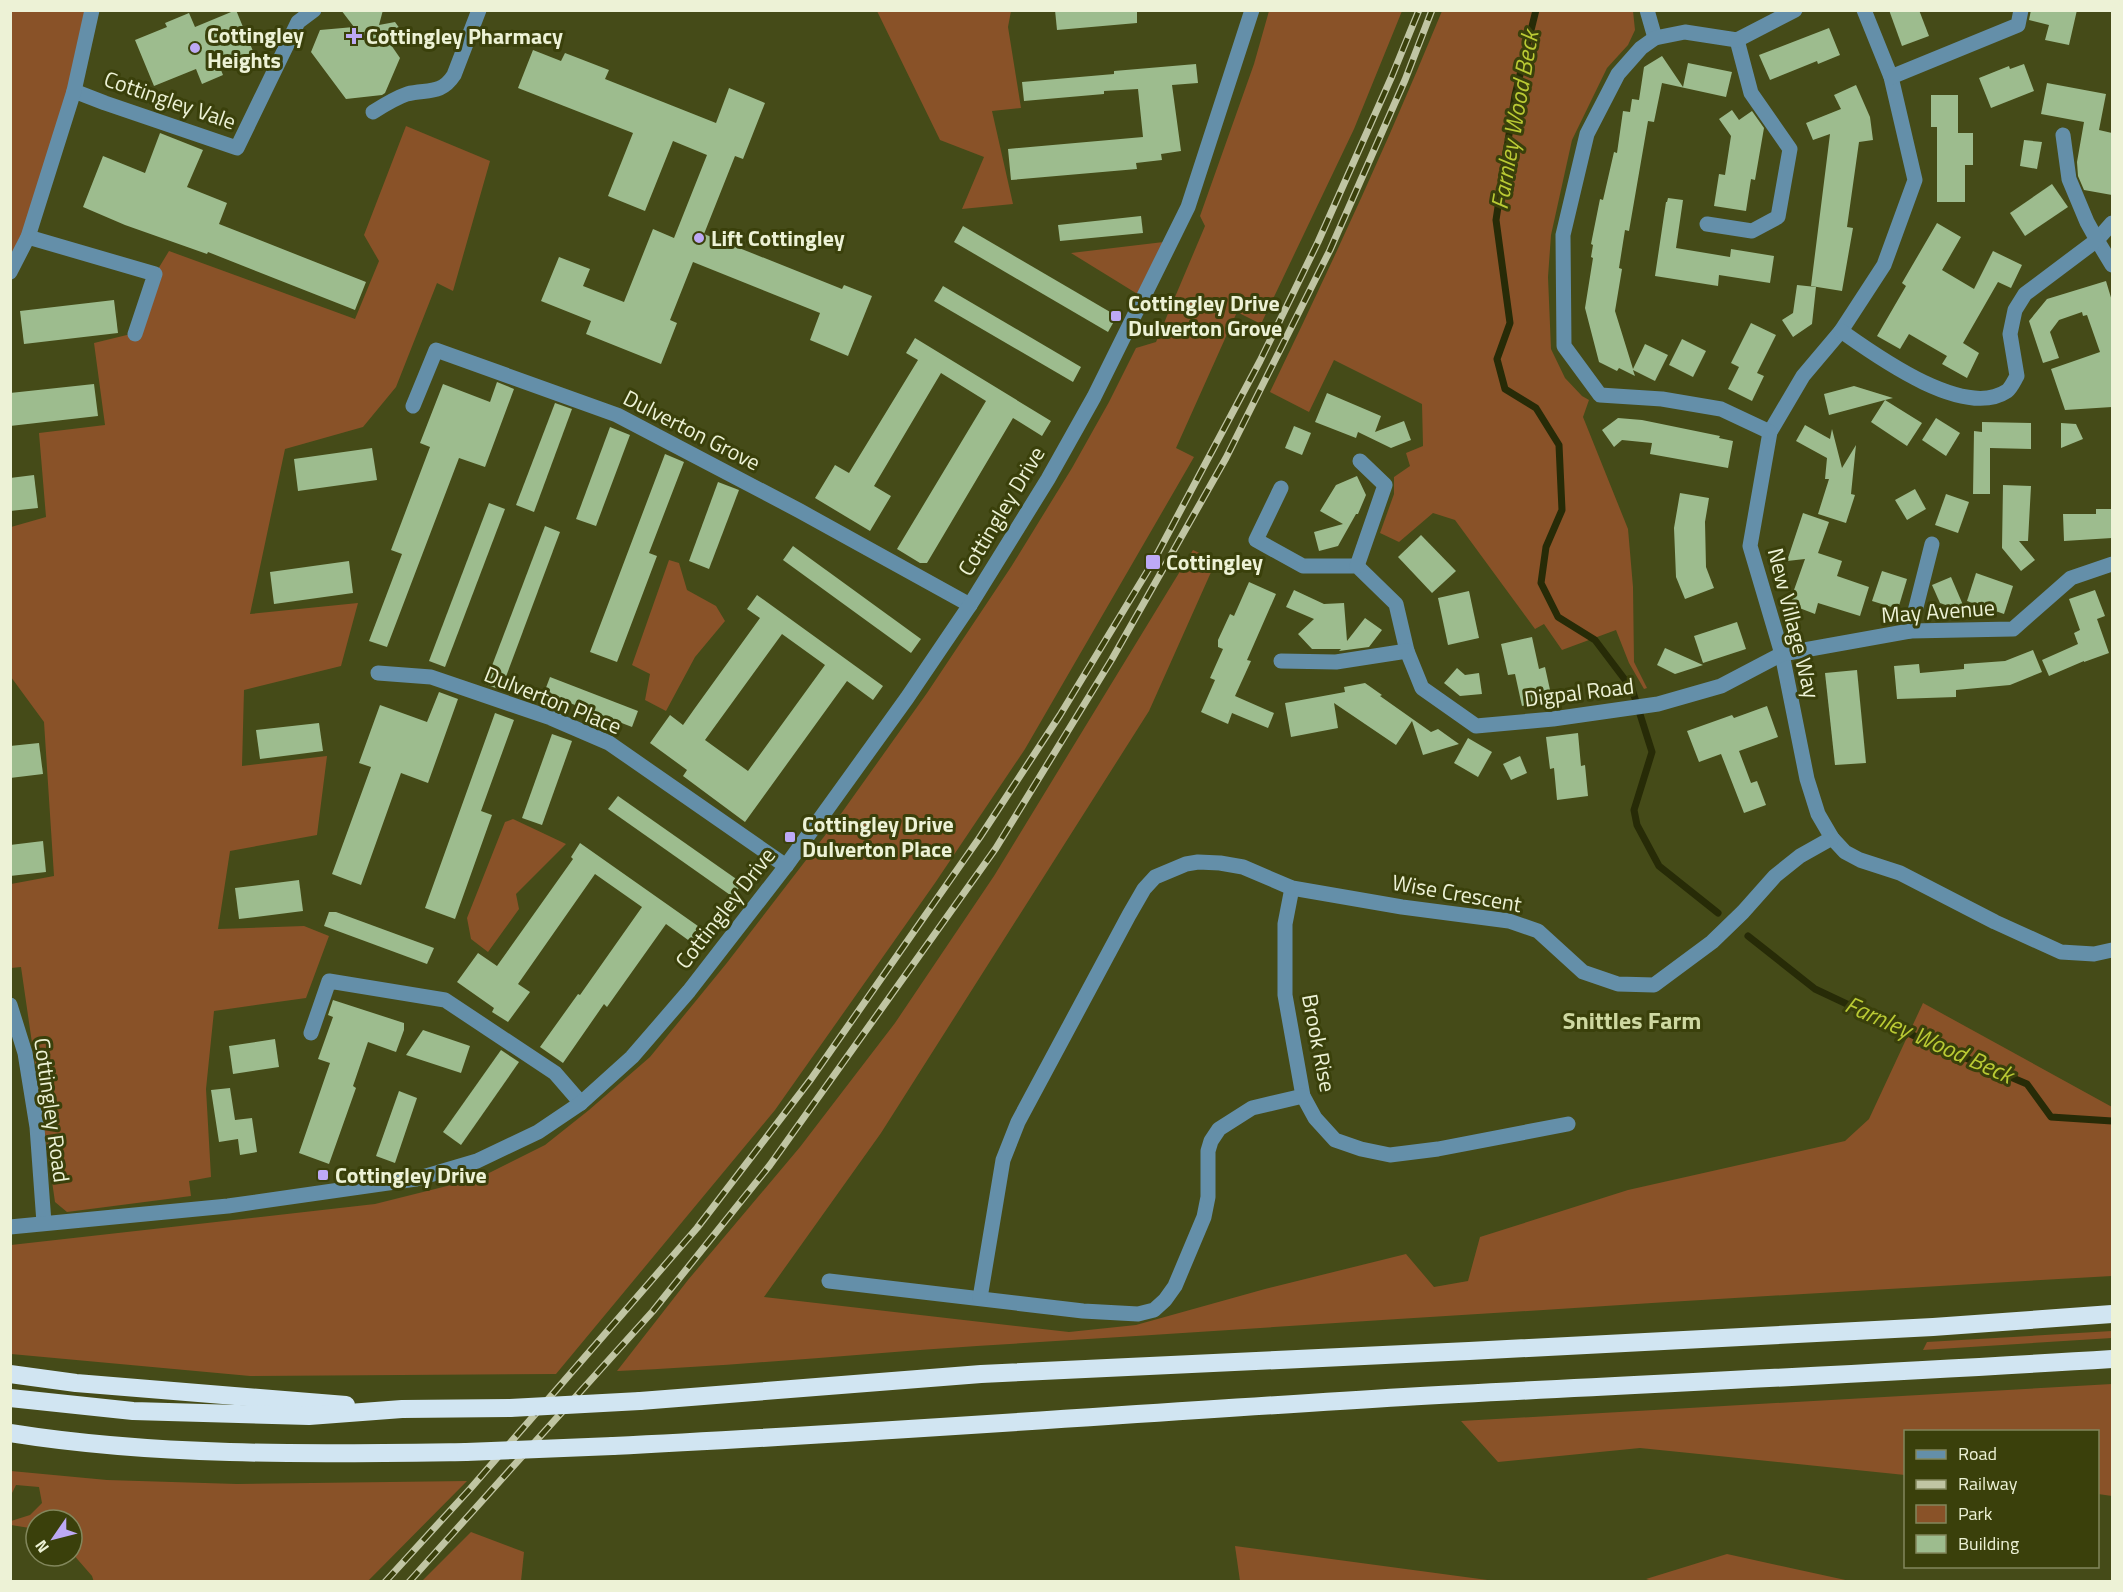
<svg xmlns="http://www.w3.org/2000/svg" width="2123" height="1592" viewBox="0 0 2123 1592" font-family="'Titillium Web',sans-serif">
<rect width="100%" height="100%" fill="#454b18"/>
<g fill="#895228">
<polygon points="11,11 92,11 11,272"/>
<polygon points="877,11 1011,11 1008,27 1021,108 992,111 1013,204 962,209 984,157 940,140"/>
<polygon points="1269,11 1402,11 1354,129 1261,324 1237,312 1176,448 1194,457 1025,749 935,883 775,1110 556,1374 250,1376 11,1354 11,1245 375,1204 479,1178 545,1145 589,1110 650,1057 726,964 833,825 927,693 1011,567 1072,468 1109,402 1136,348 1156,342 1205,226 1200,216 1254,64"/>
<path d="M1442 11H1633L1635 30 1628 45 1607 68 1572 140 1551 235 1548 277 1551 349 1565 378 1582 396 1589 400 1583 417 1628 529 1633 587 1634 662 1647 688 1644 689 1629 663 1616 630 1562 650 1544 624 1535 629 1455 520 1433 513 1399 542 1380 533 1394 494V477L1410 466 1406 453 1423 446 1422 404 1334 360 1309 412 1270 392C1331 266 1389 140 1442 11Z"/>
<polygon points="406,126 490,161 453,291 437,283 396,387 363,427 285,449 250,614 358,603 341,666 244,690 242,766 327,756 317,835 230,851 218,929 304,926 329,936 306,998 214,1011 206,1089 211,1177 189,1181 191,1196 67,1212 55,1202 21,967 11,968 11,884 54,876 44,722 11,677 11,527 46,517 39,433 105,425 94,343 135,333 155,274 169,251 355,319 379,261 364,235"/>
<polygon points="1172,241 1144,298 1071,253"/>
<path d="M1193 550 1216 561 1149 711 881 1133 764 1297 1069 1332 1136 1325 1265 1289 1406 1254 1434 1287 1468 1281 1480 1237 1628 1190 1845 1141 1869 1119 1923 1003 2112 1107V1276C1734 1297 1356 1322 977 1346 857 1354 737 1366 617 1371L688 1280 800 1147 895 1023 994 876Z"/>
<polygon points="669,560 679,563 687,590 716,606 725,621 695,657 666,711 645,700 650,674 632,665"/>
<polygon points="513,819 566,844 516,894 519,909 488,952 471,939 467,918 505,822"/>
<polygon points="2112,1331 2112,1338 1923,1350 1927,1342"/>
<polygon points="2112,1384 2112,1496 2098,1494 2098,1432 1906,1432 1905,1475 1640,1448 1498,1462 1461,1421"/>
<polygon points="11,1471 107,1480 237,1484 467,1481 368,1581 94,1582 92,1576 72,1553 72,1520 36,1520 36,1529 11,1525 11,1521 30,1515 42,1503 39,1487 16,1485 11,1495"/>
<polygon points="471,1532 524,1552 521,1581 422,1581"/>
<polygon points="1235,1546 1495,1581 1240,1581"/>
<polygon points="1727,1554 1850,1581 1655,1582 1646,1579"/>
</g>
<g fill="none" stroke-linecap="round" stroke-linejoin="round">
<g stroke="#272b07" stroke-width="7">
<polyline points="1536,10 1515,95 1496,220 1510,323 1497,359 1505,389 1536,408 1559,445 1562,510 1546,547 1541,583 1558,617 1595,640 1632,689 1652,752 1634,810 1637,825 1659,866 1718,913"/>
<polyline points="1748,936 1815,989 1921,1039 2027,1084 2051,1117 2112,1121"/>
</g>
</g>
<g fill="#9dbc8e" fill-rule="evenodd">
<polygon points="236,10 255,56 221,70 223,75 202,84 196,69 154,86 135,40 167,27 165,23 189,13 195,27"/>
<polygon points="341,10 383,10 379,25 395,22 408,40 389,42 400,58 385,93 382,95 346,99 311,52 320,30 354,27"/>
<polygon points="1055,10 1137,10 1137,23 1057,30"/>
<polygon points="1889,10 1919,10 1929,36 1902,46"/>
<polygon points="2031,10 2077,10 2069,45 2045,40 2049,25 2029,20"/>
<polygon points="1829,28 1840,55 1818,64 1817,61 1770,80 1759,55"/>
<polygon points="533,50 561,61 565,53 609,70 605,79 716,123 729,88 765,103 743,159 735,156 704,234 842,289 844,285 872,296 848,356 810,340 820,313 693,262 670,320 677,323 661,364 586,334 591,321 541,301 559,257 590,269 583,286 624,302 653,229 674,238 707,155 673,141 645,211 608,196 633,133 518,88"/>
<polygon points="1662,56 1683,87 1688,63 1732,72 1726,97 1662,83 1654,122 1648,121 1629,231 1625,230 1619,268 1622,269 1615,311 1633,369 1645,344 1668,355 1655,381 1633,370 1635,376 1619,368 1617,371 1599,362 1585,308 1593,258 1591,257 1593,245 1591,244 1600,199 1603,200 1614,152 1617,153 1623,111 1630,112 1632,99 1639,100 1644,67"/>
<polygon points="1196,64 1198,83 1172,85 1181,151 1161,154 1162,160 1136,163 1137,169 1011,180 1008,149 1143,137 1138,89 1104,91 1104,94 1024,101 1022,82 1114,74 1114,71"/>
<polygon points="2024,64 2034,91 1991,108 1979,78 2009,66 2010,69"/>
<polygon points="2047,83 2106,94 2099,130 2112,133 2112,195 2084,190 2078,176 2077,162 2084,122 2041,114"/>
<polygon points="1856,85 1870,117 1873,140 1859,142 1847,227 1853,228 1842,291 1811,286 1830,134 1813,140 1806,123 1841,109 1834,95"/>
<polygon points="1931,95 1958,95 1958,133 1973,133 1973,165 1965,165 1965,202 1937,202 1937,127 1931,127"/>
<polygon points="1732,110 1739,120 1752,111 1764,128 1755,180 1751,179 1746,211 1714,206 1719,174 1725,175 1731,136 1719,119"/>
<polygon points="160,133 203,150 187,187 227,203 219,224 366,282 355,310 208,252 207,254 125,225 83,207 103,156 145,173"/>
<polygon points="2024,140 2042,142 2037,169 2020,166"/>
<polygon points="2052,184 2068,207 2025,236 2010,213"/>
<polygon points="1668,198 1683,200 1676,248 1730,257 1731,249 1774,256 1770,283 1719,275 1718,286 1655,276 1666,202 1667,202"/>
<polygon points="1141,216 1143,233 1060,241 1058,225"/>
<polygon points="1937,223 1961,237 1942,270 1974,289 1993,251 2022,265 2011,288 1998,282 1963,343 1979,353 1967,378 1942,364 1947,356 1909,334 1900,349 1877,336 1906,286 1902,283"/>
<polygon points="963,226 1117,316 1108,332 954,242"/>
<polygon points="2106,281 2112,301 2112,407 2065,410 2051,369 2100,352 2087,315 2083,316 2082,312 2059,320 2050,332 2059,358 2043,363 2029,321 2047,299"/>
<polygon points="1797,285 1816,287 1812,324 1793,337 1782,320 1793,313"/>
<polygon points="943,286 1081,367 1073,382 934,301"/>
<polygon points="114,300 118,333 24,344 20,311"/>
<polygon points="1751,323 1776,335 1757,373 1764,376 1752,401 1728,389 1739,367 1731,363"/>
<polygon points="915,338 1051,421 1042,436 1013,418 927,563 920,563 897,549 986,401 941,373 874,486 891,496 870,531 815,498 835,465 849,473 918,360 906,353"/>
<polygon points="1682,339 1706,351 1693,377 1669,365"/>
<polygon points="497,382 514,389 485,467 459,458 387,647 369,641 402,554 391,550 430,447 420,443 443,384 490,402"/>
<polygon points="94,384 98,416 10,426 10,393"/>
<polygon points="1854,386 1893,398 1885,400 1922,423 1907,446 1871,422 1885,400 1829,415 1824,394"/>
<polygon points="1327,393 1381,416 1375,432 1404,421 1411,440 1391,448 1358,432 1356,438 1315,422"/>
<polygon points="555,403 572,409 534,512 516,505"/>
<polygon points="1618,418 1642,420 1720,436 1719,438 1733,441 1728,468 1650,454 1652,443 1622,440 1614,447 1602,430"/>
<polygon points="1936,418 1960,433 1946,456 1922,440"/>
<polygon points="1982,422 2031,423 2031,449 1990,448 1990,494 1973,494 1974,431 1982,432"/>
<polygon points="2061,423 2076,424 2083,439 2061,448"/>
<polygon points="1805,425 1830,439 1832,429 1842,468 1856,445 1851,494 1855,495 1846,523 1818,514 1829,479 1825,479 1827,458 1796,441"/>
<polygon points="1294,426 1311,433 1302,455 1285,448"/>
<polygon points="610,427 630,435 596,526 576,519"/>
<polygon points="372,448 377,480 298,491 294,459"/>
<polygon points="665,454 684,462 649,553 657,556 617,662 590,652"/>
<polygon points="34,475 38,508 10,511 10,478"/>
<polygon points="1357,476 1366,495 1358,514 1356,514 1338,546 1319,551 1314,532 1343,524 1320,511 1336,485"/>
<polygon points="718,482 739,490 709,569 689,561"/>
<polygon points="2003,485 2031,486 2028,541 2019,541 2035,560 2021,571 2002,548"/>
<polygon points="1915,489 1926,509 1907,520 1895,500"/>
<polygon points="1680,493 1709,498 1705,522 1706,567 1714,588 1685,599 1676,577 1674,528"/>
<polygon points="1946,494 1969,502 1958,533 1935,525"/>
<polygon points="489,503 505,509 445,667 429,661"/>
<polygon points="2096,509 2112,509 2112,538 2064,541 2063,514 2096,514"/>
<polygon points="1803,513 1829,522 1818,553 1842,561 1837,576 1869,587 1860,616 1818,603 1815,614 1789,604 1805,559 1787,561"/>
<polygon points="545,526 560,532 501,690 485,684"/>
<polygon points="1421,535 1456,571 1432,593 1398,557"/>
<polygon points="793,546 921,639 911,653 783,560"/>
<polygon points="349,561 353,593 274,604 270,572"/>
<polygon points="1882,571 1907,579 1898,609 1872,601"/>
<polygon points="1976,573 2013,586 2004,614 1967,601"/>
<polygon points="1951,577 1966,612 1940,603 1932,585"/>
<polygon points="1249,582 1276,594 1247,660 1251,661 1235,696 1274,713 1268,728 1232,713 1228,724 1201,712 1215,680 1210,678 1223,649 1218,647 1218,640 1230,614 1234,616"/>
<polygon points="1294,590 1324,604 1344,603 1347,641 1365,618 1382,630 1369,647 1339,651 1341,649 1312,649 1298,634 1314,619 1286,607"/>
<polygon points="2095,590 2105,616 2097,619 2109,653 2084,662 2084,661 2049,676 2042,660 2078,644 2074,633 2080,630 2069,599"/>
<polygon points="1469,591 1479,638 1448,645 1438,598"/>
<path d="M757 595 883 686 873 700 847 681 745 822 683 776 687 770 650 743 670 715 683 725 695 708 760 618 747 609ZM782 634 825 665 748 771 705 740Z"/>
<polygon points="1737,622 1746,649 1703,663 1694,636"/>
<polygon points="1532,637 1539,669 1545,667 1552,699 1522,706 1515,674 1508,675 1501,644"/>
<polygon points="1665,648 1703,665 1675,674 1657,665"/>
<polygon points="2033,650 2042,672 2010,685 1956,690 1956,697 1897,699 1894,666 1919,664 1920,673 1964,669 1964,664 2005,661"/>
<polygon points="1457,668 1465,675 1479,673 1482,694 1460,696 1444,683"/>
<polygon points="1857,670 1866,763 1835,765 1825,673"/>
<polygon points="550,677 638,711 632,727 544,693"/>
<polygon points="1365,683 1382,695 1380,696 1431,732 1438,729 1459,744 1423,755 1412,721 1396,745 1334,703 1338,728 1291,737 1285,703 1345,692 1344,687"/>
<polygon points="439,692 458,699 428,783 401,773 361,885 332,874 371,767 359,763 380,705 427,722"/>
<polygon points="1767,706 1778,737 1739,751 1751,783 1757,781 1766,805 1744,813 1721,754 1699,762 1687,731 1732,715 1734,718"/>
<polygon points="495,713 514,720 481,811 492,815 455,919 425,908"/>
<polygon points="319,723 323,751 260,759 256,730"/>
<polygon points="1578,733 1581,766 1585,765 1588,796 1557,800 1554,768 1550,769 1546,737"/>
<polygon points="552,734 572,741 542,825 522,818"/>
<polygon points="1468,738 1492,752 1478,777 1454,763"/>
<polygon points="39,743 43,774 10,778 10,746"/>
<polygon points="1520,756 1527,773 1511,780 1503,764"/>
<polygon points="618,796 742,883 733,897 608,809"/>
<polygon points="43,841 46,872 10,876 10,845"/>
<polygon points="580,843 705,931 695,945 666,924 607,1007 604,1004 563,1063 540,1047 578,994 580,995 642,907 595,874 518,984 530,992 508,1022 492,1012 494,1008 457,982 478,953 497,966 573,859 571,857"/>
<polygon points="299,880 303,911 239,919 235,888"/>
<polygon points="329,912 336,912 434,948 427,964 324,926"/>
<polygon points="333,1000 404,1023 404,1030 396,1052 368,1042 353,1086 356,1088 329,1164 299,1153 330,1063 318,1059 333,1017 328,1015"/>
<polygon points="423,1030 470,1046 461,1073 406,1055"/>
<polygon points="275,1039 279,1067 233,1074 229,1046"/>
<polygon points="501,1050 519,1062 461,1145 443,1132"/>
<polygon points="230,1088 235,1120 252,1118 257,1152 240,1155 238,1139 219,1142 211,1090"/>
<polygon points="399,1091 417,1098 395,1163 376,1156"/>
</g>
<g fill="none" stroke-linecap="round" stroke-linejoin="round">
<g stroke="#648fa9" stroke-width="15">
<polyline points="1647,10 1655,38"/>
<polyline points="1864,10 1891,77 1915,180 1884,265 1841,331 1803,376 1770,432 1750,546 1782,654 1807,779 1818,814 1832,838 1845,852 1860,860 1900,873 1995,922 2061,952 2094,954 2112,950"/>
<polyline points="1891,77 2018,25 2021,10"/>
<polyline points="74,91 105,103 237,148 298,22 314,10"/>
<path d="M373 112C384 105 395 98 407 94 428 89 441 95 454 75L479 10"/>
<polyline points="2112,223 2097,240 2112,265"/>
<polyline points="1707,224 1752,231 1778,217 1790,149 1751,93 1737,40"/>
<polyline points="28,237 155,274 135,334"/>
<polyline points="10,272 28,237 74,91 92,10"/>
<path d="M1841 331C1875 355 1964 420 2007 391 2011 388 2014 381 2017 376L2010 334 2015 310 2025 294 2097 240 2087 222 2069 179 2063 135"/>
<polyline points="413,406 436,350 617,415 800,511 970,605"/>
<polyline points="1770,432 1721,409 1662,399 1600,395 1564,346 1563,235 1587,134 1618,74 1641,48 1655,38 1685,32 1737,40 1795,10"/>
<polyline points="1281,488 1256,540 1303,566 1357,566 1396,604 1407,651"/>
<polyline points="1357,566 1385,485 1360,461"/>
<polyline points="1910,631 1932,544"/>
<polyline points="1281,661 1336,662 1407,651 1422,688 1476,726 1553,719 1658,704 1721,686 1782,654 1910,631 2013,629 2071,578 2112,564"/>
<polyline points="378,673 431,677 551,718 609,743 786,866"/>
<polyline points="1292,888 1285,924 1285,995 1303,1096 1315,1118 1335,1140 1361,1149 1390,1155 1438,1149 1568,1124"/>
<polyline points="10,1005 25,1053 37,1127 44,1223"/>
<polyline points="311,1033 329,981 445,1000 555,1073 581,1103"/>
<polyline points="10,1227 228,1206 416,1179 477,1161 538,1132 581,1103 632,1057 689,991 786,866 907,698 970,605 1048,479 1094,397 1188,207 1252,10"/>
<polyline points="829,1281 1083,1311 1138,1314 1154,1310 1165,1300 1175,1286 1204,1217 1208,1197 1208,1151 1211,1141 1219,1129 1252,1108 1303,1096"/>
<polyline points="980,1298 1003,1160 1018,1122 1129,915 1144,889 1155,877 1186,864 1198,862 1220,863 1243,867 1292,888 1402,907 1509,921 1538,931 1583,972 1618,984 1654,985 1712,942 1743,912 1775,876 1800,856 1832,838"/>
</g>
<g stroke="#d1e5f2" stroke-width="18">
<polyline points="10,1374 76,1383 346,1405"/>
<polyline points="10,1398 133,1411 309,1416 402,1409 510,1408"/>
<polyline points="640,1401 981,1374 1469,1351 1933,1327 2112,1314"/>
<path d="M10 1433C161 1457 314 1454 466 1452"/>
<path d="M613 1446C877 1433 1140 1413 1404 1397 1640 1384 1876 1374 2112 1359"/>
</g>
<g stroke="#c0c5a3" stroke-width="7">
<g id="rail">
<polyline points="385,1582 470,1489 697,1228 811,1079 980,837 1060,715 1153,562 1260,361 1318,242 1392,76 1419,10"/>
<polyline points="409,1582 653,1311 770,1165 996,848 1112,659 1226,458 1330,250 1405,80 1432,10"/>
</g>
</g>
<use href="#rail" stroke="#3a400b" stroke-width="4.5" stroke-dasharray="14" stroke-linecap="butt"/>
<g stroke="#d1e5f2" stroke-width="18">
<polyline points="510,1408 640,1401"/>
<polyline points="466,1452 613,1446"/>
</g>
</g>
<g fill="#bda9f5" stroke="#3a400b" stroke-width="2">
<path d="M351 27h6v6h6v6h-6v6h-6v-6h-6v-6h6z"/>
<circle cx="195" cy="48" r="6"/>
<circle cx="699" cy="238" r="6"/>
<rect x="1110" y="310" width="12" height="12" rx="3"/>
<rect x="1145" y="554" width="16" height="16" rx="3"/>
<rect x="784" y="831" width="12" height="12" rx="3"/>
<rect x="317" y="1169" width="12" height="12" rx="3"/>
</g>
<g text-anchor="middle" stroke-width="6" stroke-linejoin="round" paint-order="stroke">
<g font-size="22" font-weight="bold" fill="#edf2d6" stroke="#3a400b" text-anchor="start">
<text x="207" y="43">Cottingley<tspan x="207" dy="25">Heights</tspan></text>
<text x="366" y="44">Cottingley Pharmacy</text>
<text x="711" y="246">Lift Cottingley</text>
<text x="1128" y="311">Cottingley Drive<tspan x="1128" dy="25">Dulverton Grove</tspan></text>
<text x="1166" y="570">Cottingley</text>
<text x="802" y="832">Cottingley Drive<tspan x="802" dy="25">Dulverton Place</tspan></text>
<text x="335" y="1183">Cottingley Drive</text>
</g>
<g font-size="22" fill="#edf2d6" stroke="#3a400b">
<text transform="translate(170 100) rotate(19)" y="8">Cottingley Vale</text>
<text transform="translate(692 430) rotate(27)" y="8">Dulverton Grove</text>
<text transform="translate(1001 511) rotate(-59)" y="8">Cottingley Drive</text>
<text transform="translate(1938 611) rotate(-4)" y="8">May Avenue</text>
<text transform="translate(1794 623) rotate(76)" y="8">New Village Way</text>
<text transform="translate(1579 692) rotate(-7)" y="8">Digpal Road</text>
<text transform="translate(553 700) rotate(22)" y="8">Dulverton Place</text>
<text transform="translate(1457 893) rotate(10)" y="8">Wise Crescent</text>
<text transform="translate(725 908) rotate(-52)" y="8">Cottingley Drive</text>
<text transform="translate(1319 1043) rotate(79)" y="8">Brook Rise</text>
<text transform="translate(52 1110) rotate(82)" y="8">Cottingley Road</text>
</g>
<g font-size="24" font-style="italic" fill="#baca34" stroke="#3a400b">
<text transform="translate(1515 120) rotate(-80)" y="8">Farnley Wood Beck</text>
<text transform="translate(1929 1040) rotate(24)" y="8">Farnley Wood Beck</text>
</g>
<g font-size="24" font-weight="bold" fill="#ced8a1" stroke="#3a400b">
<text x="1632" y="1029">Snittles Farm</text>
</g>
</g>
<rect width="2123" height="1592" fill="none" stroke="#edf2d6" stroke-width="24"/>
<rect x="1904" y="1430" width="195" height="138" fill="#3a400b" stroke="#82875c" stroke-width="1.5"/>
<rect x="1916" y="1450" width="30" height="9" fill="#648fa9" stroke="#82875c" stroke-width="1.5"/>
<text x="1958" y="1460" font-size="18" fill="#edf2d6">Road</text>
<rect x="1916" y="1480" width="30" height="9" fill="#c0c5a3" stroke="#82875c" stroke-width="1.5"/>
<text x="1958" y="1490" font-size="18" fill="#edf2d6">Railway</text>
<rect x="1916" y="1505" width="30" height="18" fill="#895228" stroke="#82875c" stroke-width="1.5"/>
<text x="1958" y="1520" font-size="18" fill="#edf2d6">Park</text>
<rect x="1916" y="1535" width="30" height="18" fill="#9dbc8e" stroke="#82875c" stroke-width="1.5"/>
<text x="1958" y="1550" font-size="18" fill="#edf2d6">Building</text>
<g transform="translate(54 1538) rotate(235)"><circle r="28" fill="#3a400b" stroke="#82875c" stroke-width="1.5"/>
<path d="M0-4.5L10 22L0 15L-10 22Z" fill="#bda9f5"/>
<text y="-9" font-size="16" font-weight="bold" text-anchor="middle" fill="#edf2d6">N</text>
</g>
</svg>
